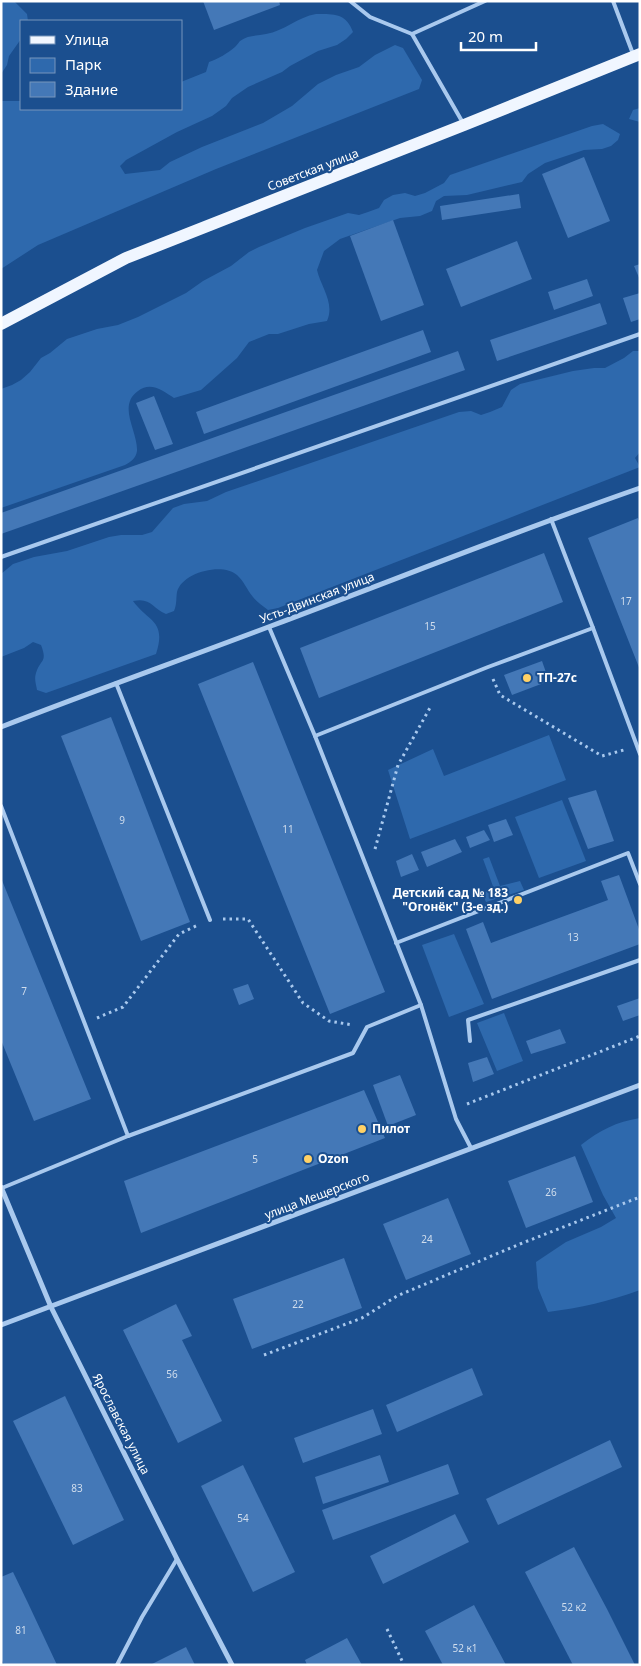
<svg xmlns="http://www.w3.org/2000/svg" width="641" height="1666" viewBox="0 0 641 1666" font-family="'Noto Sans',sans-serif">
<rect width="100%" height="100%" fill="#1b4f8f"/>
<g fill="#2e69ad">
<polygon points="1,1 14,1 27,14 28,21 21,21 21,39 9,56 7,65 1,74"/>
<path d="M316 14C334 14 346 13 353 32L346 39 337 45 318 51 290 66 282 72 248 87 232 98 226 106 212 116 177 132 126 160 120 166 125 174 160 170 170 162 202 147 263 123 292 106 318 84 336 75 359 67 375 55 395 45 403 48 422 80 419 89 216 169 38 245 1 269V101H21V109H181V82L206 72 209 62C218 59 228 53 235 47 236 46 240 41 240 41 248 35 257 36 266 34 284 31 298 17 316 14Z"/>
<polygon points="640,108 640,122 629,119 633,110"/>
<path d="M603 124 620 134 618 140 611 146 602 149 584 150 545 163 528 174 522 182 467 195 444 196 436 201 432 211 420 216 400 218 340 239 324 251 317 270C321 287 335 303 327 321L309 324 278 334H269L249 342 237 358 201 390 174 398C163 391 151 381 138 391 117 406 138 431 137 451 136 458 131 462 125 465L1 508V389L12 385 21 380 30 372 41 358 50 353 67 339 97 329 118 325 138 317 186 293 203 281 231 266 249 252 259 247 305 228 348 213 359 215 368 212 379 208 384 200 393 195 405 193 415 196 425 193 444 183 450 175 592 126Z"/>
<path d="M633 351H640V452L635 458 640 467 278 608 268 610C263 606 257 602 253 597 247 590 244 581 237 575 223 562 182 572 177 592 176 598 177 604 174 611L166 614C152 608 151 597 133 601 148 622 167 620 156 654L46 693 37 690C36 684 34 679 36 673 40 659 48 663 41 645L33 642 24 648 1 657V574L13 564 34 557 67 551 109 537 121 535H142L152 532 173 508 184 504 207 501 226 492 459 412 471 411 481 415 490 412 502 407 511 390 520 384 573 371 594 368H605L624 358Z"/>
<polygon points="549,735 566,780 410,839 388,770 433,749 444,776"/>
<polygon points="562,800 586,861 539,878 515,817"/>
<polygon points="489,857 500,886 520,881 524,890 486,902 482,893 494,889 483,859"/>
<polygon points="454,934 484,1004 449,1017 422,945"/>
<polygon points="504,1013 523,1061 497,1071 477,1023"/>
<path d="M640 1118V1290C610 1301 580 1308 548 1312L538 1288 536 1262 566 1242 601 1227 616 1218 603 1195 581 1145C600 1130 616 1122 640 1118Z"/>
</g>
<g fill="#4478b7">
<polygon points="203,1 279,1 280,5 214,30"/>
<polygon points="584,157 610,221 568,238 542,174"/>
<polygon points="519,194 521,208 442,220 440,206"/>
<polygon points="393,220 424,305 381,321 350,236"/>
<polygon points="517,241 532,279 461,307 446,269"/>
<polygon points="640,264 640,280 634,266"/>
<polygon points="587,279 593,296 554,310 548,292"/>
<polygon points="640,293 640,319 631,322 623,298"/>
<polygon points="600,303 607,324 497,361 490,340"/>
<polygon points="423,330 431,352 204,434 196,412"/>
<polygon points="458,351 465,370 1,534 1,513"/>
<polygon points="154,396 173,444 155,450 136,403"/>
<polygon points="638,518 640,524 640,670 588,538"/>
<polygon points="544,553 563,602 319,698 300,648"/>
<polygon points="542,661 549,681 512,695 504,675"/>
<polygon points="253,662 385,992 330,1014 198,684"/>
<polygon points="111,717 190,922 141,941 61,736"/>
<polygon points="596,790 614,841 588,849 568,798"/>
<polygon points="506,819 513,835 494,842 488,825"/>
<polygon points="484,830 490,840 470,848 466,837"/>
<polygon points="455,839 462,852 427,867 421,852"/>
<polygon points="412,854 419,870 401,877 396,861"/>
<polygon points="619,875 640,932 640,944 492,999 466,929 483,922 491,943 608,900 601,881"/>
<polygon points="1,878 91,1099 34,1121 1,1040"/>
<polygon points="248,984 254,999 239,1005 233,989"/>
<polygon points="640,998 640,1015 623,1021 617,1006"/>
<polygon points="560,1029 566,1043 531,1054 526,1041"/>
<polygon points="487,1057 494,1074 473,1082 468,1063"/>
<polygon points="400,1075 416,1115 388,1126 373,1085"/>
<polygon points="364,1090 385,1138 141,1233 124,1181"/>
<polygon points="575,1156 593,1202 526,1228 508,1181"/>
<polygon points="448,1198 471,1254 406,1280 383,1224"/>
<polygon points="344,1258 362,1308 252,1349 233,1299"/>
<polygon points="176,1304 192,1336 182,1340 222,1421 178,1443 123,1330"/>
<polygon points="472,1368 483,1395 397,1432 386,1405"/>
<polygon points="65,1396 124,1520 73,1545 13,1421"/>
<polygon points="373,1409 382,1434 303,1463 294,1438"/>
<polygon points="610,1440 622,1467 498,1525 486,1499"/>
<polygon points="380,1455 389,1482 323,1504 315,1477"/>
<polygon points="448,1464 459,1494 333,1540 322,1510"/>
<polygon points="243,1465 295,1572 253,1592 201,1486"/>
<polygon points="455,1514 469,1542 383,1584 370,1556"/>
<polygon points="574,1547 607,1609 635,1665 573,1665 542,1605 525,1572"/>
<polygon points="13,1572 27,1601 57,1665 4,1665 1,1658 1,1577"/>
<polygon points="474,1605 506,1665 443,1665 425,1631"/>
<polygon points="347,1638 362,1665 307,1665 305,1660"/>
<polygon points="186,1647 195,1665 150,1665"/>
</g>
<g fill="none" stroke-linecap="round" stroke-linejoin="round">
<g stroke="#a9c9ee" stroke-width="3" stroke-dasharray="2.5 4" stroke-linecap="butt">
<polyline points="493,679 500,695 602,756 624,750"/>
<polyline points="375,849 398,765 431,706"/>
<polyline points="223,919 248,919 303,1003 329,1021 353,1025"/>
<polyline points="97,1018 123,1007 179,934 198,925"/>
<polyline points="467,1104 640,1036"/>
<polyline points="264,1355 362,1318 397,1296 520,1244 640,1197"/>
<polyline points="387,1629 404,1665"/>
</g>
<g stroke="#a9c9ee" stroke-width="4">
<polyline points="350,1 370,17 412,34"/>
<polyline points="613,1 633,54"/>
<polyline points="463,123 412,34 485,1"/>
<polyline points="551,519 593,628"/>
<polyline points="1,557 640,334"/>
<polyline points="269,627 315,736 421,1005 456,1119 471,1148"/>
<polyline points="116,683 210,920"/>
<polyline points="315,736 488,667 593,628 640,754"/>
<polyline points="1,806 128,1136"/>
<polyline points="396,943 628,853 640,884"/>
<polyline points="470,1041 468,1020 640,960"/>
<polyline points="2,1188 128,1136 353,1053 367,1027 421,1005"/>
<polyline points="117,1665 142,1617 177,1559"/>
</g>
<g stroke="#a9c9ee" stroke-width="5">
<path d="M1 727C91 692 181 660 271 626 394 580 516 531 640 488"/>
<polyline points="1,1187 51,1307 177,1559 232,1665"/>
<polyline points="1,1325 640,1085"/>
</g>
<polyline stroke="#f0f6ff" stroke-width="12" points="1,324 126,258 464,125 640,54"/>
</g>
<g fill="#ffd166" stroke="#1b4f8f" stroke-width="2">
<circle cx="527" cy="678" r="5"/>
<circle cx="518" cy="900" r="5"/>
<circle cx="362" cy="1129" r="5"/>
<circle cx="308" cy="1159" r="5"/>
</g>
<g text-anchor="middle" stroke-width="4" stroke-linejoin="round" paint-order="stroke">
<g font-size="10" fill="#d0dded">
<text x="626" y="605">17</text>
<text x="430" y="630">15</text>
<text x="122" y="824">9</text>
<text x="288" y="833">11</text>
<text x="573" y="941">13</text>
<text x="24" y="995">7</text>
<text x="255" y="1163">5</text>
<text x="551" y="1196">26</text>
<text x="427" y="1243">24</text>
<text x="298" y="1308">22</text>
<text x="172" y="1378">56</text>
<text x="77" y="1492">83</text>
<text x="243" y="1522">54</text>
<text x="574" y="1611">52 к2</text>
<text x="21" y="1634">81</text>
<text x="465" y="1652">52 к1</text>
</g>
<g font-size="12" fill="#fff" stroke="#1b4f8f">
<text transform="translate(313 170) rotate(-21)" y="4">Советская улица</text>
<text transform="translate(317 598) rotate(-21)" y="4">Усть-Двинская улица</text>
<text transform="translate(317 1196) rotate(-21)" y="4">улица Мещерского</text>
<text transform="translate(121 1424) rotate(63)" y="4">Ярославская улица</text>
</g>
<g font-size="12" font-weight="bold" fill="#fff" stroke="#1b4f8f" text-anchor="start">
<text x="537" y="682">ТП-27c</text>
<text x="508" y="897" text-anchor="end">Детский сад № 183<tspan x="508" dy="14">"Огонёк" (3-е зд.)</tspan></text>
<text x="372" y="1133">Пилот</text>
<text x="318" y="1163">Ozon</text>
</g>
</g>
<rect width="641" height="1666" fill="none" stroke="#ffffff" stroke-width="5"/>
<rect x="20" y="20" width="162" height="90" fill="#1b4f8f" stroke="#7695bc"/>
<rect x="30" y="36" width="25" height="8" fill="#f0f6ff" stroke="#7695bc"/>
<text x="65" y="45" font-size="15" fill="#ffffff">Улица</text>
<rect x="30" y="58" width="25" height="15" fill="#2e69ad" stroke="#7695bc"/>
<text x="65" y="70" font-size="15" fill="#ffffff">Парк</text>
<rect x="30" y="82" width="25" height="15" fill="#4478b7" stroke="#7695bc"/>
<text x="65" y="95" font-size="15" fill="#ffffff">Здание</text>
<path d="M461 42v8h75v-8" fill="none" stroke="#ffffff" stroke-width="2.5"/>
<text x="468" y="42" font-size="15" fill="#ffffff" stroke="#1b4f8f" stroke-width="4" paint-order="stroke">20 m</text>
</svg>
